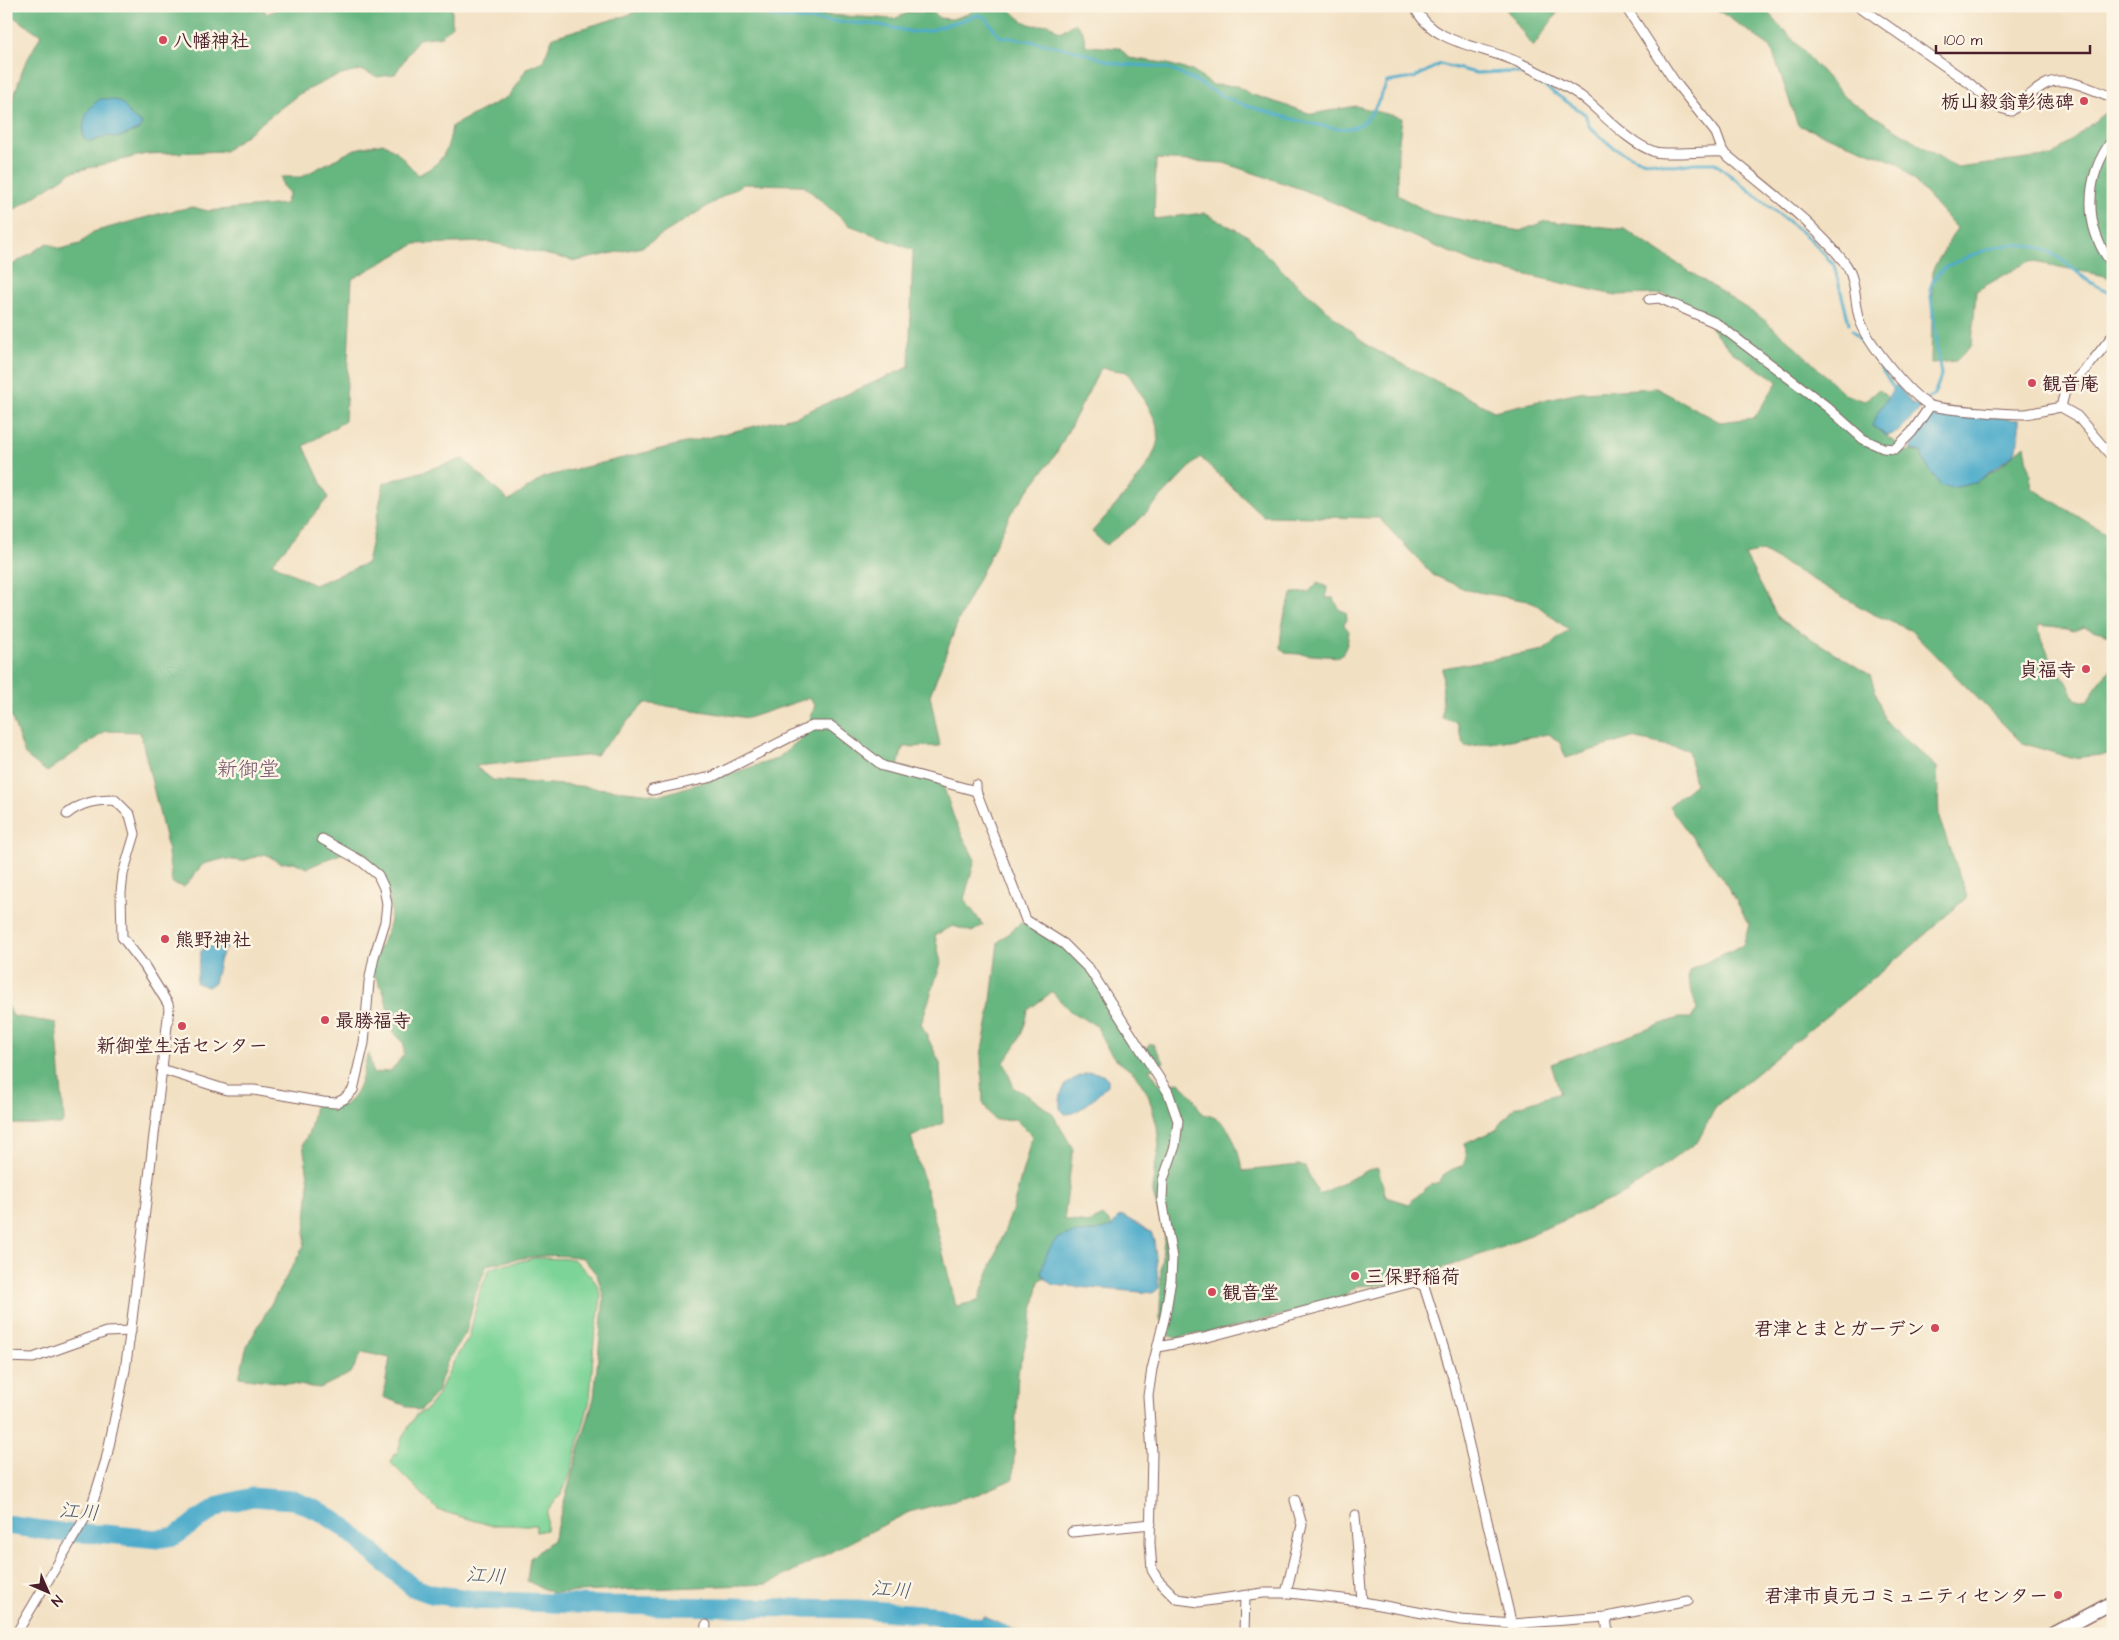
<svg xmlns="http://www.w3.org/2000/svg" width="2119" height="1640" viewBox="0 0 2119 1640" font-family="'Architects Daughter','Klee One',sans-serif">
<rect width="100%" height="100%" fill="#fcf5e5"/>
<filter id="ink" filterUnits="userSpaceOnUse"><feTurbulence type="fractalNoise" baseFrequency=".02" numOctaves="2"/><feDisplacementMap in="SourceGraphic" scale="10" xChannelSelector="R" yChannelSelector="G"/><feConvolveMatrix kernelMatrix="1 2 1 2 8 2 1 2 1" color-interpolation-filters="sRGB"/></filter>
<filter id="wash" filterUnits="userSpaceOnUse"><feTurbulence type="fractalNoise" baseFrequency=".0096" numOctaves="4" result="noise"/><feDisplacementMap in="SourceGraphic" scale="20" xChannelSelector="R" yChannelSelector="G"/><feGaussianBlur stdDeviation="1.12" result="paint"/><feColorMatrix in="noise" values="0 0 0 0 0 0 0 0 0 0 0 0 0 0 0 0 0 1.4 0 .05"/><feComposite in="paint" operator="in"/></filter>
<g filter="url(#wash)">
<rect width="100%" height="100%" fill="#f2e0c2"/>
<polygon fill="#7dd498" stroke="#647a62" points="535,1258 573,1259 592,1277 597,1285 601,1296 599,1312 594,1339 590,1400 570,1475 563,1491 547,1512 546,1530 536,1532 536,1525 490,1525 438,1510 391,1463 394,1453 397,1454 402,1438 416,1415 426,1410 437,1396 456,1357 469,1338 480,1290 490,1268"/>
<g fill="#66b680" stroke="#586a56" fill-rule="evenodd">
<polygon points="6,6 263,6 266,14 287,6 452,6 452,26 442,36 418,39 395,74 378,77 361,70 334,77 299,94 225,151 146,154 72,172 6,215 6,111 11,105 24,66 41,35 6,12"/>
<path d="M650 6H760L777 12 894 19 910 12 935 13 939 18 952 19 968 14 976 8 1008 7C1020 20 1029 29 1048 24L1060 32 1075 23 1083 32 1086 46 1120 48 1129 58 1164 63 1192 71 1213 85 1237 86 1250 94 1312 114 1356 106 1402 118 1398 149 1397 195 1432 214 1520 231 1546 221 1624 229 1763 319 1797 348 1844 394 1865 401 1879 389 1889 399 1878 412 1873 426 1906 451 1921 452C1923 465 1934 474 1940 485 1975 492 2000 466 2025 445L2032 488 2113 538V636L2084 627 2073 631 2058 627 2038 625 2041 639 2053 663 2067 682 2075 699 2087 702 2101 679 2113 667V754L2071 758 2022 743 1910 630 1873 614 1762 551 1745 555 1778 618 1870 675 1885 721 1937 767 1939 818 1967 897 1910 948 1716 1106 1698 1141 1626 1193 1502 1247 1398 1284 1357 1286 1339 1300 1236 1327 1175 1338 1167 1335 1160 1318 1161 1264 1165 1235 1153 1193 1154 1172 1159 1146 1157 1126 1148 1094 1135 1074 1115 1059 1104 1043 1097 1026 1071 1012 1052 992 1028 1010C1025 1031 1017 1045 1004 1062L1014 1088 1029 1096 1052 1113 1073 1149 1064 1220 1088 1223 1103 1216 1116 1230 1039 1281 1029 1331 1018 1372 1013 1479 978 1494 909 1512 768 1584 552 1593 527 1581 530 1558 553 1540 594 1398 604 1297 597 1275 583 1258C550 1252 519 1258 487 1265L476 1292 466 1332 447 1362 437 1392 420 1411 383 1397 390 1358 362 1352 351 1373 320 1388 239 1377 247 1346 304 1246 309 1183 303 1144 310 1130 315 1105C322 1105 332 1107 339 1106 360 1102 363 1072 367 1056L369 1054 373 1074 392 1070 404 1054V1044L394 1032 383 990 366 960C378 954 380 947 386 934 401 895 378 873 352 849L307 868 294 862 281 863 265 854 242 861 223 859 203 864 184 887 172 883 167 845 140 732 106 731 47 772 25 755 6 702V269L47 243 60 249 80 244 93 232 162 213 192 207 208 211 285 204 289 193 283 187 281 177H301L355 149 383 143 397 152 418 175C443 163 448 152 452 126L509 96 527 68 543 61 553 37 628 15ZM1156 159 1224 163 1304 190 1475 263 1614 295 1664 294 1705 321 1732 352 1778 381 1754 418 1720 422 1656 388 1579 392 1494 411 1368 346 1290 278 1248 236 1204 213 1154 219ZM743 184 803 185 849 225 913 250 909 367 797 416 544 477 509 501 463 459 384 483 367 563 314 585 272 563 328 498 304 446 345 421 352 279 415 244 489 242 576 261 642 247ZM1101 368 1127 372C1137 388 1157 415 1158 434 1160 463 1110 510 1092 532L1106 545 1137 522 1200 457 1263 516 1379 518 1433 575 1467 590 1533 602 1569 630 1544 650 1443 668 1442 718 1457 723 1465 747 1549 734 1560 743 1566 758 1632 738 1688 750 1695 784 1669 806C1696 844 1729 882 1749 925L1743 945 1691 969 1688 979 1697 1010 1691 1018H1678L1551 1064 1560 1093 1515 1107 1496 1130 1465 1144 1467 1159 1462 1166C1451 1169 1445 1172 1439 1182L1430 1185 1408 1204 1386 1197 1378 1168 1368 1170 1319 1195 1305 1167 1299 1165 1243 1171C1236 1146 1232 1118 1202 1114L1192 1096 1179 1082 1161 1086 1149 1069 1159 1067 1164 1062 1153 1044H1149L1147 1048 1137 1051 1116 1015 1107 1007 1100 985 1075 947 1023 921 998 942 990 1009 981 1055 983 1103 994 1120 1015 1119 1032 1136 1012 1211 978 1301 956 1306 934 1217 911 1137 943 1123 940 1063 921 1024 941 963 935 935 953 926 972 932 983 925 964 899 975 860 955 821 940 776 898 766 903 747 940 746 930 695 959 619 1011 513 1056 454ZM809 698 815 705 806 734 777 759 662 795 578 786 493 780 475 766 596 755 645 703 748 718Z"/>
<polygon points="1504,6 1562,6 1533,47"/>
<polygon points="1712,6 1762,6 1846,98 1957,168 2052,156 2113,106 2113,280 2105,276 2029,261 1976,291 1972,345 1956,361 1931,363 1933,269 1957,228 1898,163 1798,125 1771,47"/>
<path d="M1317 583 1327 587 1326 598H1333L1340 610 1346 612 1347 619 1344 625 1349 631C1348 642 1347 649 1339 657L1285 653 1280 648C1281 629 1284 610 1293 593L1309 592Z"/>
<polygon points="6,1003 13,1016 56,1023 64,1120 61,1125 6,1124"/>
</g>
<g fill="#4daccb" stroke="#4c667b">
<path d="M100 99C133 98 120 113 142 123L140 129 117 138 109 136 89 142 83 137C83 119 86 109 100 99Z"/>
<polygon points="1897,384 1912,404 1919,406 1919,410 1898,432 1887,436 1873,426 1878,412"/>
<path d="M1939 412 2019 420V442L2014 454 1975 483 1952 488 1940 485C1934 474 1923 465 1921 452L1910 450C1917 438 1925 418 1939 412Z"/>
<polygon points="222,945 227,946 220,958 214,983 208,987 196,983 201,951 207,946"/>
<path d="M1090 1072 1103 1074 1108 1079V1085C1098 1094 1080 1115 1065 1114L1060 1109C1059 1084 1069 1080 1090 1072Z"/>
<path d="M1123 1216 1151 1232 1154 1240 1159 1288 1153 1293 1052 1285 1041 1273C1053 1220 1072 1240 1112 1227L1118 1217Z"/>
<polygon points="932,1615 978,1621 984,1616 1022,1634 993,1634 972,1628 966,1631 938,1623 938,1619"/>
</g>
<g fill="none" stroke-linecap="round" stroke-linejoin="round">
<g stroke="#4daccb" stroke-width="3">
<path d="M738 6 774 17 880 25 912 32 928 31 978 15 985 17 999 36C1029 41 1059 45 1088 54 1096 56 1104 61 1113 63 1131 67 1152 63 1169 69 1189 76 1205 87 1223 96 1245 107 1329 132 1351 128 1371 124 1380 98 1387 82L1414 78 1440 64 1476 73 1512 72 1529 76 1585 114 1590 128 1614 148 1637 159 1675 166 1694 163H1715L1810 239 1834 265 1849 323"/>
<polyline points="1852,330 1872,354 1896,392"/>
<path d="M1915 407 1934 395 1941 376 1930 290C1933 272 1946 267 1961 260 1994 245 2028 235 2059 258 2080 273 2087 284 2113 293"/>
</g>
<polyline stroke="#4daccb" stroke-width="19" points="6,1525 66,1533 105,1534 157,1539 175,1536 220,1505 252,1497 293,1500 323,1513 344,1527 412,1587 431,1594 476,1600 601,1605 858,1609 932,1615 1002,1634"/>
</g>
</g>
<g filter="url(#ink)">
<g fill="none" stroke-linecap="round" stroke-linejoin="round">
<g stroke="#856360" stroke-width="11">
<g id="street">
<path d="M1414 6C1434 47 1485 45 1522 64 1542 74 1564 84 1582 97 1605 115 1627 142 1655 152 1663 155 1708 151 1723 152"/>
<path d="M1625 6 1675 82 1716 133 1723 152C1762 185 1813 222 1844 262 1857 278 1854 302 1860 320 1867 342 1909 394 1929 405 1939 410 2010 414 2024 414 2036 413 2049 409 2061 407L2077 416 2113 458"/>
<path d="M1859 6 1969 83 1997 107 2011 111C2022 103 2033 90 2046 84 2063 75 2090 89 2107 95L2113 94"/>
<path d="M2113 139C2084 177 2083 228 2113 265"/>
<polyline points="1649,299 1659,298 1716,323 1826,406 1863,439 1883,448 1895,449 1912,432 1930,406"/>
<polyline points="2061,407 2065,391 2091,363 2113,335"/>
<polyline points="976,785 976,791 1026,920 1064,944 1090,970 1168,1092 1178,1121 1175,1146 1163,1180 1162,1199 1172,1258 1171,1280 1165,1316 1152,1369 1148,1396 1152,1453 1150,1543 1152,1570 1158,1580 1177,1599 1199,1602 1263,1593 1289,1593 1352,1600 1461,1620 1512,1624 1606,1617 1688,1601"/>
<polyline points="652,790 712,777 812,726 831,726 883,766 976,791"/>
<polyline points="161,1069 227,1090 254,1090 323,1102 336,1103 344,1099 353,1090 364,1043 369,982 374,957 385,922 387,904 384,888 378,875 361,861 322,839"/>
<polyline points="1158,1347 1204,1338 1415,1282 1424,1286 1453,1378 1514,1634"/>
<polyline points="6,1357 33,1358 106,1332 131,1331"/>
<polyline points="1355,1515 1362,1602"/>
<polyline points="1072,1532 1151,1524"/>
<polyline points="1286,1593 1302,1525 1295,1500"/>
<polyline points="1606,1617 1608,1634"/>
<path d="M16 1634 91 1508 106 1460 125 1370 131 1328 169 1009 168 1004 144 965 122 937 121 893 123 874 135 834 130 815 115 800C96 800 82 802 67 814"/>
<polyline points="705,1634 706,1625"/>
<polyline points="1244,1634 1245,1596"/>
</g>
</g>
<g stroke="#856360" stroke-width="15">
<polyline id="secondary" points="2053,1634 2113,1602"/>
</g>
<use href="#street" stroke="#fff" stroke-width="9"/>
<use href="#secondary" stroke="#fff" stroke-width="12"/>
</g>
</g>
<g fill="#d1495b" stroke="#fcf5e5" stroke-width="2">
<circle cx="163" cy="40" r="5"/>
<circle cx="2084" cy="101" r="5"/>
<circle cx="2032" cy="383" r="5"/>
<circle cx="2086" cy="669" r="5"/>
<circle cx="165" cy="939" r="5"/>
<circle cx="325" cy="1020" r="5"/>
<circle cx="182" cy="1026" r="5"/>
<circle cx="1355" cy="1276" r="5"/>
<circle cx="1212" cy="1292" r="5"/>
<circle cx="1935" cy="1328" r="5"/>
<circle cx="2058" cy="1595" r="5"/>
</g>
<g text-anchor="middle" stroke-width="5" stroke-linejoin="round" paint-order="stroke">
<g font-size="19" font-weight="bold" fill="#4a1f2b" stroke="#fcf5e5" text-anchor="start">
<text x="173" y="47">八幡神社</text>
<text x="2074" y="108" text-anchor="end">栃山毅翁彰徳碑</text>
<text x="2042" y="390">観音庵</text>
<text x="2076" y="676" text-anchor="end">貞福寺</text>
<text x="175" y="946">熊野神社</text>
<text x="335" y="1027">最勝福寺</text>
<text x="182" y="1052" text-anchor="middle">新御堂生活センター</text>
<text x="1365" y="1283">三保野稲荷</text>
<text x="1222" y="1299">観音堂</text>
<text x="1925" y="1335" text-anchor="end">君津とまとガーデン</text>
<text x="2048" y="1602" text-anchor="end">君津市貞元コミュニティセンター</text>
</g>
<g font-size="20" font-style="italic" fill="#4b576b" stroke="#fcf5e5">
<text transform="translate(79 1511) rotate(5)" y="7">江川</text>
<text transform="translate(486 1575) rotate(4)" y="7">江川</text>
<text transform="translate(891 1589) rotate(5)" y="7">江川</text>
</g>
<g font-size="21" fill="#73536c" stroke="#fcf5e5">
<text x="248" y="776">新御堂</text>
</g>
</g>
<rect width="2119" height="1640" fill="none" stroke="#fcf5e5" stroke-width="25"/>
<g transform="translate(48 1592) rotate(135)" stroke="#fcf5e5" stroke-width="4" paint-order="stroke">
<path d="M0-4L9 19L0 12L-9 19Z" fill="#4a1f2b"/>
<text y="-8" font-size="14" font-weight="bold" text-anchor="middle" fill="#4a1f2b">N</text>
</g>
<path d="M1936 45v8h154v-8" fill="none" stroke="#4a1f2b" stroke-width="2.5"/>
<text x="1944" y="45" font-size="15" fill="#4a1f2b" stroke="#fcf5e5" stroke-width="4" paint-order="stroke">100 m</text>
</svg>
